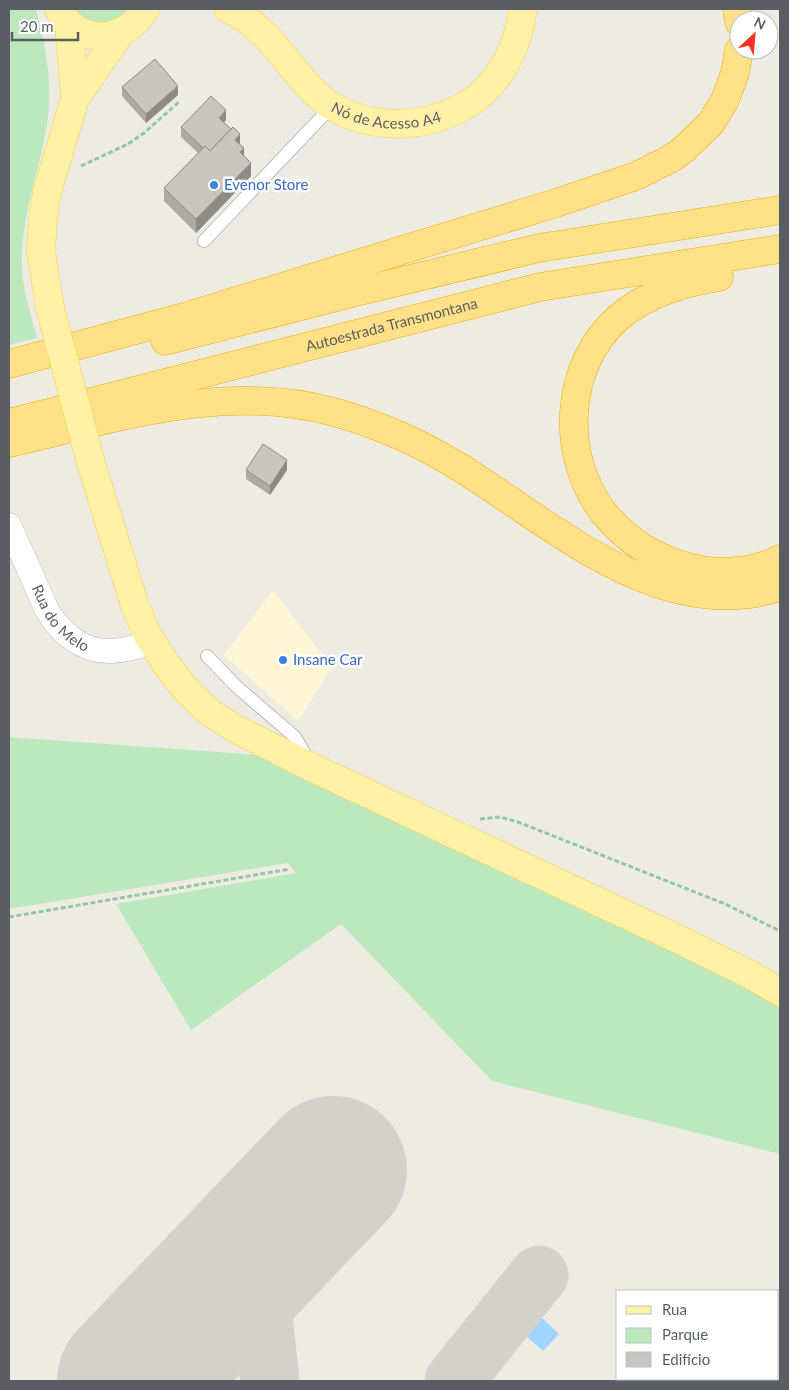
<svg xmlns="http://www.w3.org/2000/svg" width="789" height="1390" viewBox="0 0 789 1390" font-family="Lato,sans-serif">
<rect width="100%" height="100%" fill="#eeece2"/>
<polygon fill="#fff6d6" points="273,590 332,668 298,721 224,655"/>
<g fill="#bce8bd">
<path d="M9 9H36C44 40 51 73 49 106 45 160 20 212 22 267 23 291 31 315 37 338L9 345Z"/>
<polygon points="73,9 131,9 110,24 88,21"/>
<polygon points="9,737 260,755 708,965 780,1008 780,1154 492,1081 341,924 191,1030 116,904 296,873 288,863 9,909"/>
</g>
<polygon fill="#a1d5ff" points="541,1317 559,1334 543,1351 525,1335"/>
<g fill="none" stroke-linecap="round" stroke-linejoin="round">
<g stroke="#d2d1cc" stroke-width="59">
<polyline points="253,1254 263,1316 270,1381"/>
<polyline points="454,1381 539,1275"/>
</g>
<polyline stroke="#d2d1cc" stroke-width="148" points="131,1381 333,1170"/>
<g stroke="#b7babf" stroke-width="14">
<g id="lane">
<polyline points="204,241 333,105"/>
<polyline points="207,656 237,687 295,737 309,761"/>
</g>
</g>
<g stroke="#b7babf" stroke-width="25">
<g id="street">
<path id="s1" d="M9 525 47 610C60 633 83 652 110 651 124 651 139 646 152 643"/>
</g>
</g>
<g stroke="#fbcd4e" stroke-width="29">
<g id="primary">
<path d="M59 9C76 47 127 43 145 9"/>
<path id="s2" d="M228 9C265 25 285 62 312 90 351 130 417 133 464 106 498 88 519 46 523 9"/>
<polyline points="69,24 75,99"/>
<polyline points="50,308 41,251 43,219 47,192 75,99 121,32"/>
<polyline points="91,463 134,603 147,634 166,664 187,691 209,712 236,729 311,767 680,940 751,975 780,992"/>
</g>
</g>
<g stroke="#f0a800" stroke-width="29">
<g id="highway">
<polyline points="737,9 739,22"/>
<path d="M719 277C683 283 647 293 618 318 564 366 560 455 603 512 625 539 654 558 688 567 717 575 752 573 780 559"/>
<polyline points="165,341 356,292 539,248 780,210"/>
<polyline points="9,364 184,317 556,203 636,176 672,158 683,150 711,123 725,100 735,73 739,50"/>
<path id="s3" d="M9 423 540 287 780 249"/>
<path d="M9 443C118 418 222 382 334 412 377 424 418 442 456 465 551 523 660 626 780 587"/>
</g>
</g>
<g stroke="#93c7a3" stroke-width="3" stroke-dasharray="5 2.5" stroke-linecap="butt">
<polyline points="81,166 128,144 144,133 180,101"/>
<polyline points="480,819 500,817 518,822 725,904 780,931"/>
<polyline points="9,917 290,869"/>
</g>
<use href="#lane" stroke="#fff" stroke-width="12"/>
<use href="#street" stroke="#fff" stroke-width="24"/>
<use href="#primary" stroke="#fff2a6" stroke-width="28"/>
<use href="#highway" stroke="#ffe288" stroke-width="28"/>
<g stroke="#fbcd4e" stroke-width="29" stroke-linecap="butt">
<polyline id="primary-bridge" points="50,308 91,463"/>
</g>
<use href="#primary-bridge" stroke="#fff2a6" stroke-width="28"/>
</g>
<g fill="#adaaa4">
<polygon points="122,87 178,95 146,123 122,96"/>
<polygon points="226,120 224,122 240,144 251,176 196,233 164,201 164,188 198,153 181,137 181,127"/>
<polygon points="246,470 287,470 270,495 246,479"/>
</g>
<g fill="#8d8b86">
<polygon points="178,86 178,95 146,123 146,114"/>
<polygon points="226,110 226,120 219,127 219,118"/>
<polygon points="240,134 240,148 235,140"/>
<polygon points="244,148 244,161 240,152"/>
<polygon points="251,163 251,176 196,233 196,219"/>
<polygon points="287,460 287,470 270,495 270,486"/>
</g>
<g fill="#c9c6bf" stroke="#8d8b86">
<polygon points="155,59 178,86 146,114 122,87"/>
<polygon points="211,96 226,110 219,118 231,129 210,151 205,146 203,148 181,127"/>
<polygon points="233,127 240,134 235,140 244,148 240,152 251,163 196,219 164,188 205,146 210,151"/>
<polygon points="263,444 287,460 270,486 246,470"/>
</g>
<g fill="#3f7fe0" stroke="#fff" stroke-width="2">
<circle cx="214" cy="185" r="5"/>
<circle cx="283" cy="660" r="5"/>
</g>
<g text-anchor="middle" stroke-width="5" stroke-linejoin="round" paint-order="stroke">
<g font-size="15" fill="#5a5e64" stroke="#fff">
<text dy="5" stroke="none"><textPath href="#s2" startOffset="200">Nó de Acesso A4</textPath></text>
<text dy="5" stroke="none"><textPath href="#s3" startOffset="395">Autoestrada Transmontana</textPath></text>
<text dy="5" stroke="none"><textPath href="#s1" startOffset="108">Rua do Melo</textPath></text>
</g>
<g font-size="15" fill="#366cbe" stroke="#fff" text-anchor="start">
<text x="224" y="190">Evenor Store</text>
<text x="293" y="665">Insane Car</text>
</g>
</g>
<rect width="789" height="1390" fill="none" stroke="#5a5e64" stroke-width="20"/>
<rect x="616" y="1290" width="162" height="90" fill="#ffffff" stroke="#bdbfc1"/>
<rect x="626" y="1306" width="25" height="8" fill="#fff2a6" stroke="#bdbfc1"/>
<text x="662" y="1315" font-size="15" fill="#5a5e64">Rua</text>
<rect x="626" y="1328" width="25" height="15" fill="#bce8bd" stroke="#bdbfc1"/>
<text x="662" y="1340" font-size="15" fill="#5a5e64">Parque</text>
<rect x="626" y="1352" width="25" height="15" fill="#c9c6bf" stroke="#bdbfc1"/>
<text x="662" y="1365" font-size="15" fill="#5a5e64">Edifício</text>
<g transform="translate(754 35) rotate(26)"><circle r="24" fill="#ffffff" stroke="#bdbfc1"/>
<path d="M0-4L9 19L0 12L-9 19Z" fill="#f53421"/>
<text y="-8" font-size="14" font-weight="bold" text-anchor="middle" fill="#5a5e64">N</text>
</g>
<path d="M12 32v8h66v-8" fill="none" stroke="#5a5e64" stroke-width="2.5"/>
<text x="20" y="32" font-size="15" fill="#5a5e64" stroke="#ffffff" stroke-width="4" paint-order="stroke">20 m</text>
</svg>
